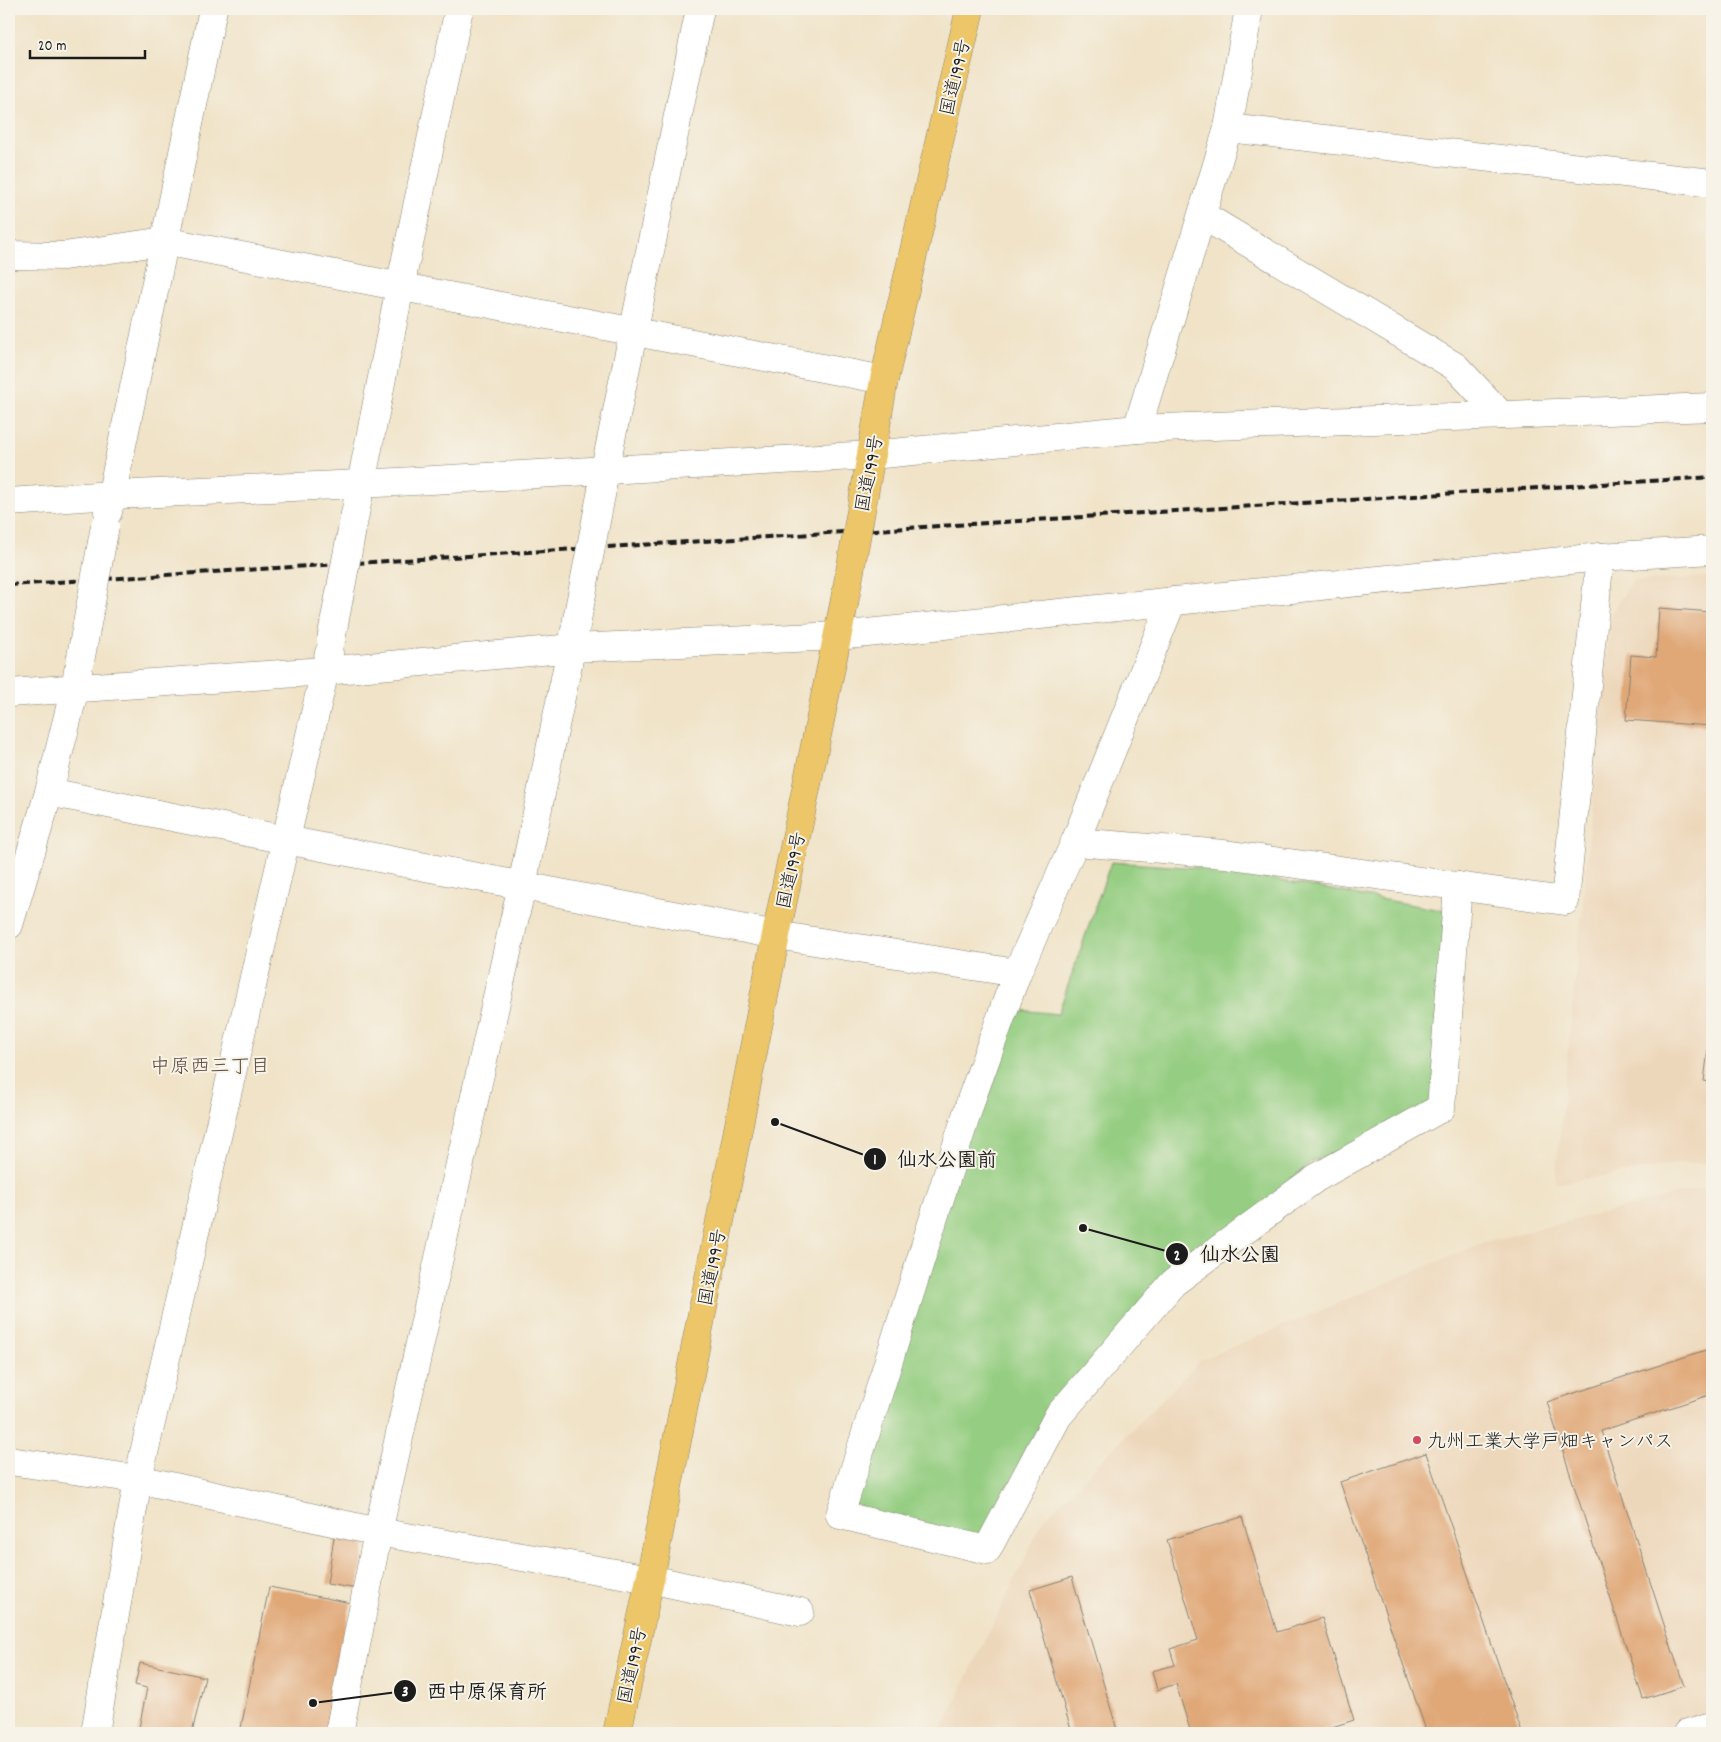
<svg xmlns="http://www.w3.org/2000/svg" width="1721" height="1742" viewBox="0 0 1721 1742" font-family="Dekko,'Klee One',sans-serif">
<rect width="100%" height="100%" fill="#f7f3e8"/>
<filter id="ink" filterUnits="userSpaceOnUse"><feTurbulence type="fractalNoise" baseFrequency=".02" numOctaves="2"/><feDisplacementMap in="SourceGraphic" scale="10" xChannelSelector="R" yChannelSelector="G"/><feConvolveMatrix kernelMatrix="1 2 1 2 8 2 1 2 1" color-interpolation-filters="sRGB"/></filter>
<filter id="wash" filterUnits="userSpaceOnUse"><feTurbulence type="fractalNoise" baseFrequency=".0096" numOctaves="4" result="noise"/><feDisplacementMap in="SourceGraphic" scale="20" xChannelSelector="R" yChannelSelector="G"/><feGaussianBlur stdDeviation="1.12" result="paint"/><feColorMatrix in="noise" values="0 0 0 0 0 0 0 0 0 0 0 0 0 0 0 0 0 1.4 0 .05"/><feComposite in="paint" operator="in"/></filter>
<g filter="url(#wash)">
<rect width="100%" height="100%" fill="#f0e3c8"/>
<g fill="#edd7ba">
<polygon points="1712,577 1712,1163 1683,1163 1555,1184 1611,613 1633,581"/>
<polygon points="1702,1188 1712,1188 1712,1733 940,1733 1044,1519 1201,1360 1485,1242"/>
</g>
<polygon fill="#95ce82" stroke="#58754f" points="1111,862 1217,869 1446,911 1431,1119 1313,1161 1173,1283 1058,1416 987,1550 840,1515 947,1173 1019,1010 1058,1014"/>
<g id="blocks">
<g fill="#e0a777">
<polygon points="1659,608 1712,612 1712,726 1626,720 1631,655 1656,657"/>
<polygon points="1711,1025 1712,1025 1712,1104 1708,1103 1710,1082 1704,1081"/>
<polygon points="1712,1348 1712,1394 1601,1431 1684,1686 1643,1699 1547,1402"/>
<polygon points="1426,1453 1522,1733 1427,1733 1340,1482"/>
<polygon points="1242,1517 1277,1632 1322,1618 1354,1720 1313,1733 1191,1733 1176,1684 1157,1690 1152,1671 1175,1665 1170,1649 1198,1640 1167,1540"/>
<polygon points="334,1537 365,1542 358,1589 327,1584"/>
<polygon points="1072,1577 1118,1733 1072,1733 1030,1590"/>
<polygon points="269,1587 351,1603 325,1733 240,1733"/>
<polygon points="140,1663 205,1677 192,1733 138,1733 147,1688 135,1685"/>
</g>
</g>
</g>
<g filter="url(#ink)">
<use href="#blocks" fill-opacity="0" stroke="#868072" stroke-width="1"/>
<g fill="none" stroke-linecap="round" stroke-linejoin="round">
<g stroke="#868072" stroke-width="29">
<g id="minor">
<polyline points="1228,128 1712,183"/>
<polyline points="1202,215 1456,367 1501,415"/>
<polyline points="9,255 64,256 164,241 884,380"/>
<polyline points="1137,429 1228,128 1249,9"/>
<polyline points="602,487 605,469 700,9"/>
<polyline points="9,502 112,495 361,484 872,455 1137,429 1712,407"/>
<polyline points="108,512 213,9"/>
<polyline points="353,524 400,287 459,9"/>
<polyline points="9,693 325,671 573,648 838,636 1600,557 1712,550"/>
<polyline points="49,792 286,840 776,935 1017,973 1075,842 1172,601"/>
<polyline points="1075,842 1224,854 1565,901 1600,557"/>
<polyline points="9,925 49,792 75,688 78,671"/>
<polyline points="1017,973 972,1097 840,1515 987,1550 1058,1416 1173,1283 1316,1178 1441,1108 1458,886"/>
<polyline points="9,1461 138,1479 378,1532 650,1579 800,1612"/>
<polyline points="95,1733 138,1479 329,653"/>
<polyline points="339,1733 378,1532 522,885 575,630"/>
<polyline points="1688,1733 1712,1726"/>
</g>
</g>
<g stroke="#868072" stroke-width="29">
<g id="highway">
<polyline points="867,478 884,380 970,9"/>
<polyline points="617,1733 650,1579 776,935 844,604"/>
</g>
</g>
<use href="#minor" stroke="#fff" stroke-width="28"/>
<use href="#highway" stroke="#ecc669" stroke-width="28"/>
<polyline stroke="#1c1c1c" stroke-width="4" stroke-dasharray="8 4" stroke-linecap="butt" points="9,585 1712,477"/>
<g stroke="#868072" stroke-width="29" stroke-linecap="butt">
<g id="minor-bridge">
<polyline points="576,625 602,490"/>
<polyline points="331,640 353,524"/>
<polyline points="80,662 105,526"/>
</g>
</g>
<g stroke="#868072" stroke-width="29" stroke-linecap="butt">
<polyline id="highway-bridge" points="844,604 867,478"/>
</g>
<use href="#minor-bridge" stroke="#fff" stroke-width="28"/>
<use href="#highway-bridge" stroke="#ecc669" stroke-width="28"/>
</g>
</g>
<circle fill="#d1495b" stroke="#f7f3e8" stroke-width="2" cx="1417" cy="1440" r="5"/>
<g text-anchor="middle" stroke-width="4" stroke-linejoin="round" paint-order="stroke">
<g font-size="19" fill="#1c1c1c" stroke="#f7f3e8">
<text transform="translate(954 77) rotate(-77)" y="7">国道199号</text>
<text transform="translate(868 473) rotate(-79)" y="7">国道199号</text>
<text transform="translate(790 870) rotate(-78)" y="7">国道199号</text>
<text transform="translate(711 1267) rotate(-79)" y="7">国道199号</text>
<text transform="translate(631 1665) rotate(-78)" y="7">国道199号</text>
</g>
<g font-size="19" fill="#1c1c1c" stroke="#f7f3e8" text-anchor="start">
<text x="1427" y="1447">九州工業大学戸畑キャンパス</text>
</g>
<g font-size="20" fill="#614d3c" stroke="#f7f3e8">
<text x="210" y="1072">中原西三丁目</text>
</g>
</g>
<path fill="none" stroke="#1c1c1c" stroke-width="2" d="M775 1122L875 1159M1083 1228L1177 1254M313 1703L405 1691"/>
<g fill="#1c1c1c" stroke="#f7f3e8" stroke-width="2">
<circle cx="775" cy="1122" r="5"/>
<circle cx="1083" cy="1228" r="5"/>
<circle cx="313" cy="1703" r="5"/>
<circle cx="875" cy="1159" r="12"/>
<circle cx="1177" cy="1254" r="12"/>
<circle cx="405" cy="1691" r="12"/>
</g>
<g font-size="15" text-anchor="middle" font-weight="bold" fill="#fff">
<text x="875" y="1164">1</text>
<text x="1177" y="1260">2</text>
<text x="405" y="1696">3</text>
</g>
<g font-size="20" text-anchor="middle" font-weight="bold" fill="#1c1c1c" stroke="#f7f3e8" stroke-width="4" stroke-linejoin="round" paint-order="stroke">
<text x="947" y="1166">仙水公園前</text>
<text x="1240" y="1261">仙水公園</text>
<text x="487" y="1698">西中原保育所</text>
</g>
<rect width="1721" height="1742" fill="none" stroke="#f7f3e8" stroke-width="30"/>
<path d="M30 50v8h115v-8" fill="none" stroke="#1c1c1c" stroke-width="2.5"/>
<text x="38" y="50" font-size="15" fill="#1c1c1c" stroke="#f7f3e8" stroke-width="4" paint-order="stroke">20 m</text>
</svg>
